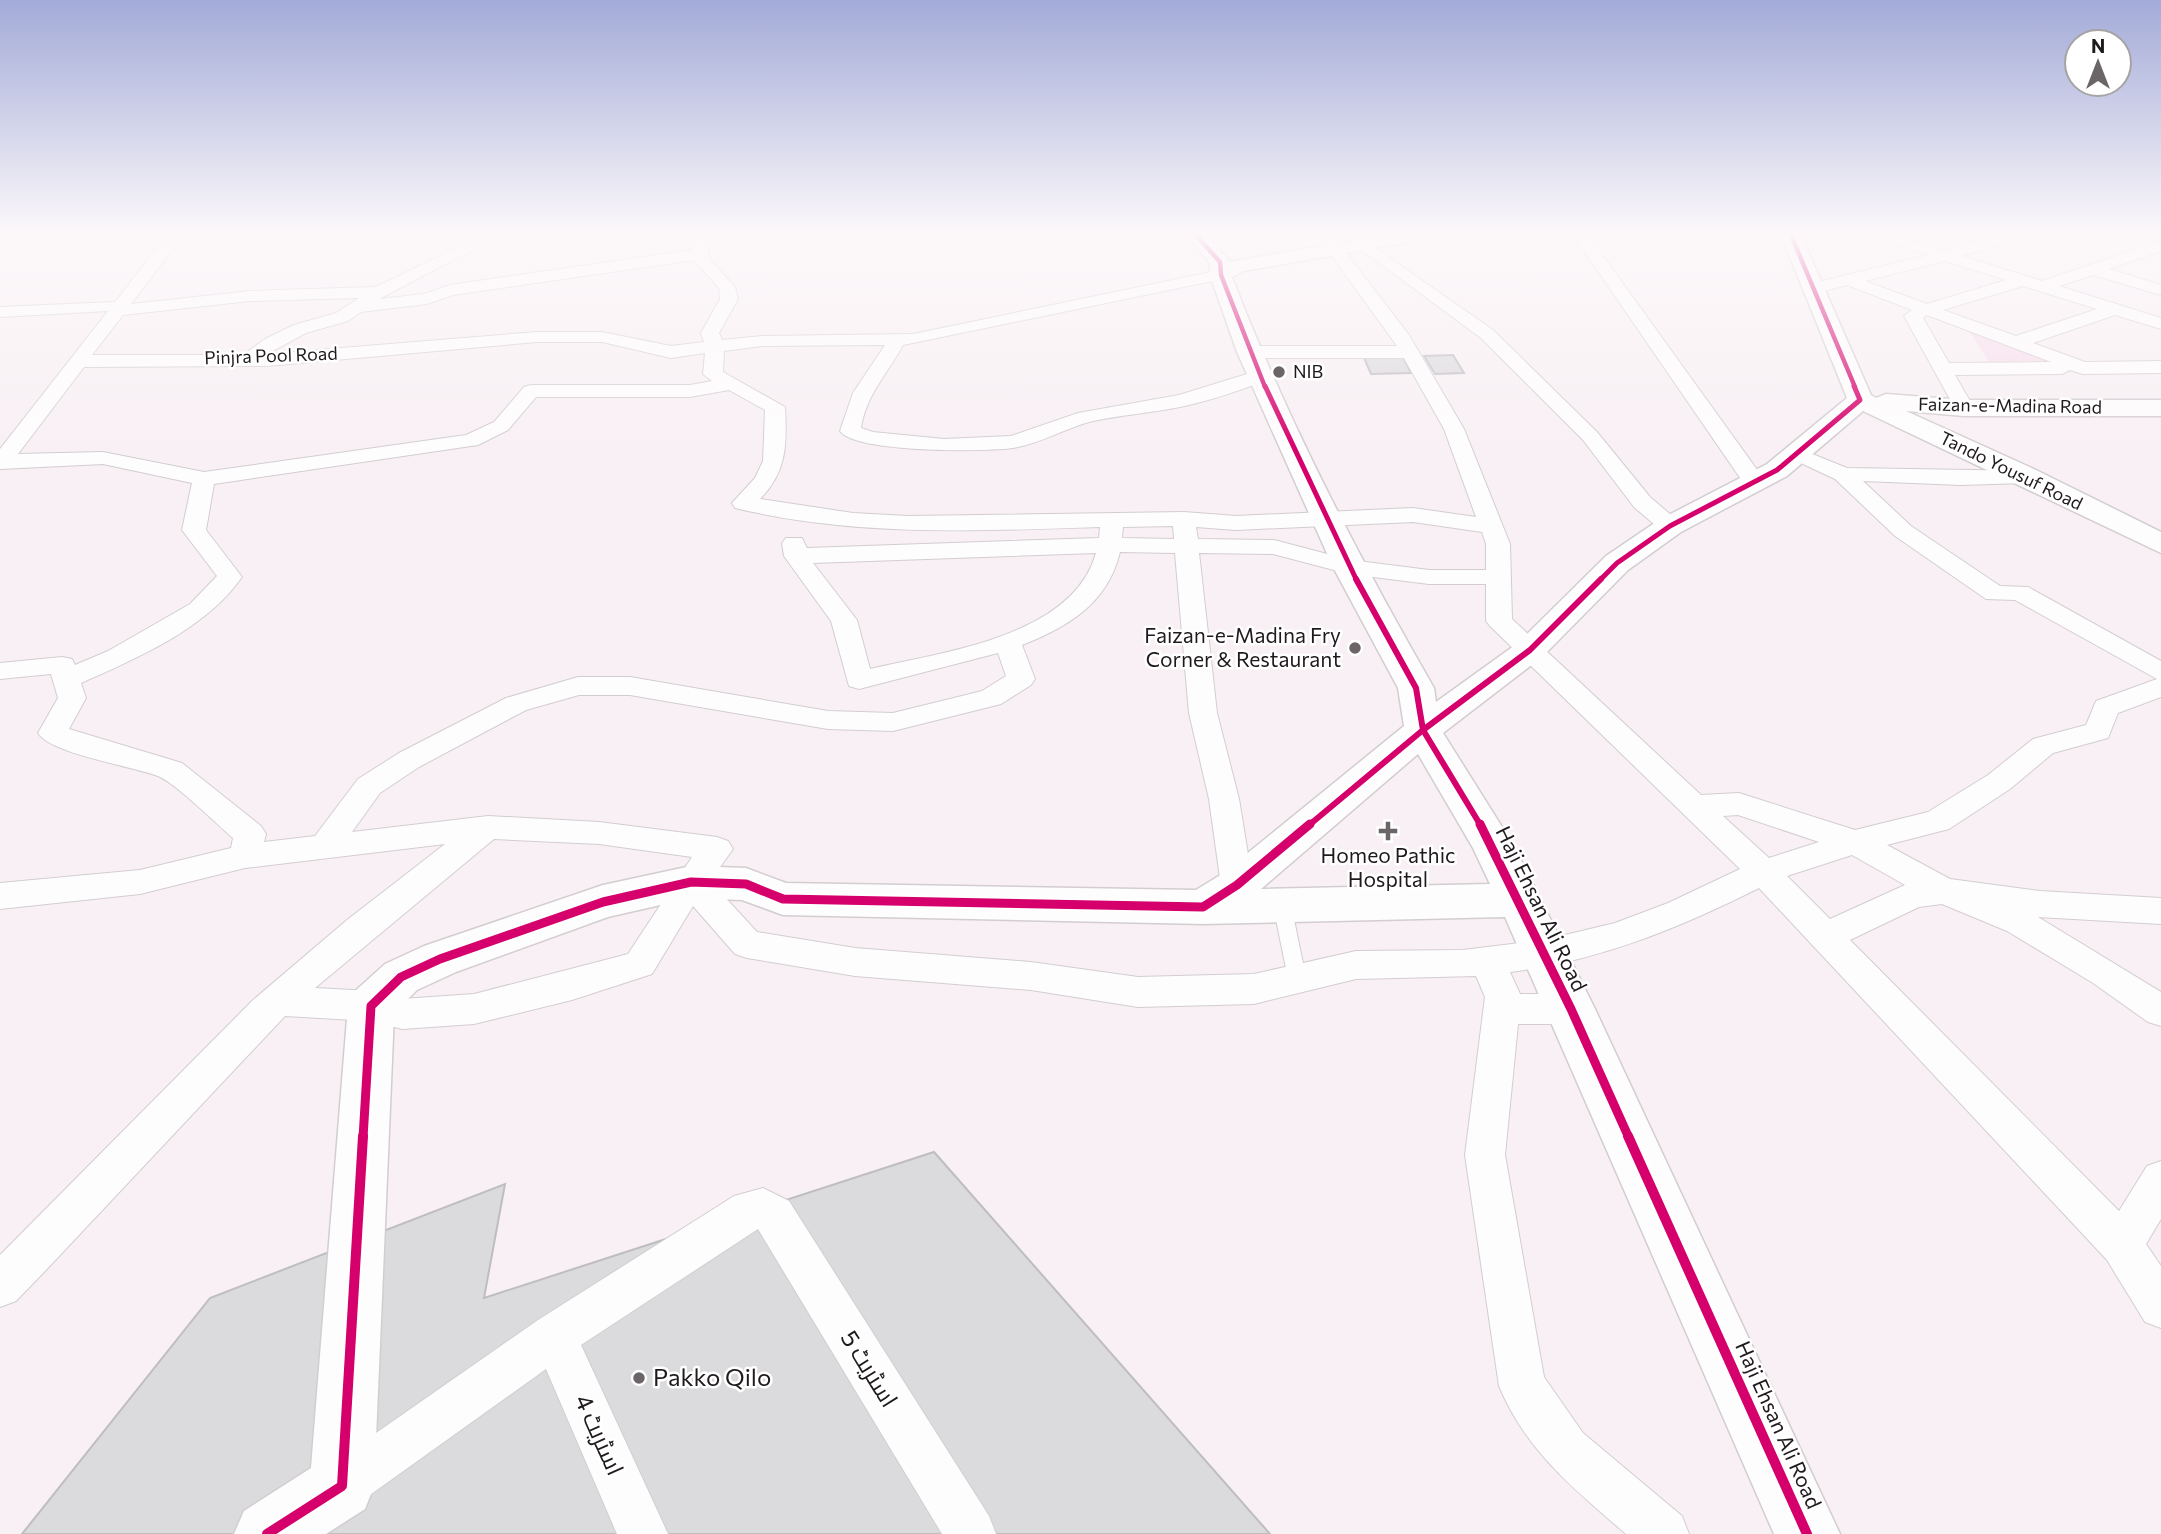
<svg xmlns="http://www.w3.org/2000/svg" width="2161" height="1534" viewBox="0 0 2161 1534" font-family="Commissioner,Cairo,sans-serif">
<rect width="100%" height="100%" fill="#f8f0f4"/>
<polygon fill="#f8ddeb" points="1965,325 2083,368 1994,369"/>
<g fill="#dbdadd" stroke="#bebdc0" stroke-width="2">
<polygon points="1361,351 1400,351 1411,373 1371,374"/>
<polygon points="1453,355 1464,373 1435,374 1424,356"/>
<polygon points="934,1152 1270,1534 22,1534 210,1298 505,1184 484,1298"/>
</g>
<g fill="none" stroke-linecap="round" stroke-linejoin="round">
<g stroke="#d3cdd0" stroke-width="2">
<polygon id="lane" points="1282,898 1288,900 1291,905 1306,978 1304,983 1297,986 1290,983 1288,978 1273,905 1276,900"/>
</g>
<g stroke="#d3cdd0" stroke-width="2">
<g id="street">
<polygon points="0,235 52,235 44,240 3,240"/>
<path d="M167 235H183L131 304 250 291 376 287 483 235H501L379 299 424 294 450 285 692 250 681 235H698L705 242 711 261 735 287 738 299 719 333 722 340 762 336 913 334 1221 270 1227 272V278L903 345C888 373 866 395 861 428L873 432 944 439 1011 436 1078 413 1179 395 1260 370 1270 376 1267 380C1238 391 1209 401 1180 407 1150 413 1119 415 1089 422 1064 429 1039 444 1013 448 985 452 855 453 840 431L853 393 885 345 762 346 724 351 723 372 785 407C787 444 787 472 760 499L853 513 908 516 1184 512 1236 516 1413 508 1476 517 1444 429 1404 358H1249L1240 352 1249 346H1397L1327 249 1325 235H1339L1343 249 1409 335 1464 429 1510 544 1512 619 1701 795 1739 793 1855 830 1928 812 1988 775 2033 739 2086 725 2096 701 2157 679 2015 600 1986 599 1895 536 1835 479 1788 457 1784 453 1795 447 1847 468 2034 471 2037 476 2034 481 2026 483 1961 485 1863 481 1911 526 2000 586 2028 587 2161 661V697L2118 713 2108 738 2053 753 2010 789 1949 829 1887 845 1950 879 2040 891 2161 898V924L2038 917 2161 992V1026L2148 1022 2093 983 2007 931 1942 904 1919 907 1850 940 2119 1211 2147 1166 2161 1161V1219L2146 1244 2161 1266V1328L2145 1322 2107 1260 1759 888C1679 928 1599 961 1510 972L1520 994H1571L1584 998 1589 1009 1584 1020 1571 1024H1518L1505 1155 1544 1377 1583 1433 1682 1516 1689 1534H1626C1574 1489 1526 1451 1499 1386L1465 1155 1485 997 1476 976 1356 979 1254 1004 1138 1007 1031 990 855 976 747 958 735 954 693 906 652 974 572 1000 474 1024 402 1029 371 1021 285 1016 46 1270 16 1301 0 1307V1255L253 1000 347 920 445 844 245 868 140 894 0 909V883L140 870 231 848 233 838C215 823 177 784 158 776 132 766 51 754 38 733L58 698 51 674 0 679V663L62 657 72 659 75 665 108 651 190 604 217 576 182 530 192 483 103 464 0 469V449L108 311 0 317V307L115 302ZM694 260 719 288 720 299 701 333 704 342 671 346 602 332H537L267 354 306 333 348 321 361 312 427 304 453 295ZM359 298 336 313 294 325 265 339 243 355H92L123 315 250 301ZM537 342H602L671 358 705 353 703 374 712 381 690 385H531L524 387 494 422 466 435 204 472 103 452 18 454 84 367 267 366ZM729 390 765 410 763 461 755 478 732 503 735 508C854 537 979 531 1100 527L1099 538 807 548 802 538H786L782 543 784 556 831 621 849 686 859 689 998 653 1006 676 982 691 893 713 828 711 630 677H578L506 698 399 753 358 779 315 836 264 842 266 834 261 826 182 763 69 729 86 698 81 683C137 658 206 629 242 577L206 530 214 484 478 445 508 430 536 397H690ZM1413 522 1482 532 1486 544V570H1429L1350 560 1274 540 1198 539 1196 527 1236 530ZM1173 526 1174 539 1122 538 1123 527ZM1120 552 1175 553 1189 713 1209 799 1221 885 1225 894 1237 897 1249 894 1253 885 1239 799 1217 713 1199 553 1273 554 1349 574 1429 584H1486V621L1490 626 1740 869 1668 903 1615 923 1544 940 1463 950 1356 951 1254 974 1138 977 1031 962 855 948 757 932 710 881 733 849 728 841 717 837 599 822 488 816 352 832 380 793 419 767 526 710 579 695H630L828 729 893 731 1001 704 1031 685 1035 679 1022 645C1068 627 1108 603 1120 552ZM1096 553C1073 637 942 652 870 669L857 620 813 563ZM1738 815 1819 842 1769 858 1723 816ZM494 839 599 844 692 857 628 954 474 994 402 999 371 991 315 988ZM1852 855 1905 885 1830 919 1787 876Z"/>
<polygon points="1573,235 1588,235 1763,478 1766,483 1763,488 1747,488"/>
<path d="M1873 235H1895L1946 251 1999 235H2021L2019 238 1962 256 2042 281 2161 241V251L2109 269 2161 285V295L2093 275 2059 286 2161 318V329L2115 315 2033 343 2085 362 2161 361V373L2083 374 2070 370 2062 374 1955 375 1974 408 1964 414 1957 412 1904 316 1912 310 1847 285 1816 293 1808 288 1810 284 1929 255 1875 238ZM1945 261 2006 280 1927 304 1865 281ZM2023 286 2097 309 2016 336 1943 310ZM1927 315 2051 362 1949 363 1923 318Z"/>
<polygon points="1364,240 1493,330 1597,432 1650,497 1678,521 1682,526 1678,531 1662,531 1634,507 1583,440 1481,338 1359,248 1359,242"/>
<polygon points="763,1188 789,1201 989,1516 996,1534 942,1534 758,1229 581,1345 668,1534 617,1534 546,1369 360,1502 343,1510 326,1502 318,1485 326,1468 538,1320 734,1196"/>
</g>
</g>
<g stroke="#d3cdd0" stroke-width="3">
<path id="secondary" d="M1186 235H1207L1230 262 1383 235H1425L1415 241 1244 271 1232 277C1287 420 1358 556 1434 688L1436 702 1518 643 1606 556 1659 520 1767 464 1847 398 1781 235H1801L1871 395 1876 398 1886 394 1964 400H2161V416H1964L1906 411 2036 470 2161 532V553L1863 411 1787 476 1681 532 1628 570 1542 657 1443 733 1514 846 1595 1009 1840 1534H1774L1505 917 1203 924 783 915 742 900 691 898 608 917 456 972 417 990 394 1013 374 1486 365 1509 326 1534H234L244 1511 311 1468 348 1006 354 992 385 964 424 946 603 885 691 866 746 868 786 883 1196 890 1222 874 1404 726 1398 688 1333 567 1237 352 1210 275V263ZM1418 754 1473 848 1490 884 1261 889Z"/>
</g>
<use href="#lane" fill="#fefdfd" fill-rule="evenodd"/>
<use href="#street" fill="#fefdfd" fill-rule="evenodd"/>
<use href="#secondary" fill="#fefdfd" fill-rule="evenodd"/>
<g stroke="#fff" stroke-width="7">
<g id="cycleway-far4">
<polyline points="1196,235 1220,262 1221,275 1265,387"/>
<polyline points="1791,235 1855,387"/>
</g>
</g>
<g stroke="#fff" stroke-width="9">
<g id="cycleway-far3">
<polyline points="1265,386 1357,581"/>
<polyline points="1599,581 1617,563 1670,526 1777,470 1860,400 1854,386"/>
</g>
</g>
<g stroke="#fff" stroke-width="10">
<g id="cycleway-far2">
<polyline points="1356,579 1416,688 1423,730 1481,826"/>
<polyline points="1308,826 1423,730 1530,650 1601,579"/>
</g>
</g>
<g stroke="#fff" stroke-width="13">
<g id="cycleway-far1">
<polyline points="1480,824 1571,1009 1629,1138"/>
<polyline points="363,1138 371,1006 401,977 440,959 603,902 691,882 746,884 783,899 1203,907 1237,885 1310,824"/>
</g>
</g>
<g stroke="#fff" stroke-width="15">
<g id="cycleway">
<polyline points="1628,1136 1807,1534"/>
<polyline points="267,1534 342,1486 363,1136"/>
</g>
</g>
<use href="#cycleway-far4" stroke="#d6006c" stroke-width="4.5"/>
<use href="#cycleway-far3" stroke="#d6006c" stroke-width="5"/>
<use href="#cycleway-far2" stroke="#d6006c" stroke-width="6"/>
<use href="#cycleway-far1" stroke="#d6006c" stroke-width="9"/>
<use href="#cycleway" stroke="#d6006c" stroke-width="10"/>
</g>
<linearGradient id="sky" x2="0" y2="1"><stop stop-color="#a3abd8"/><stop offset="0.52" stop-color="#fcf8fa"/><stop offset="1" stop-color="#fcf8fa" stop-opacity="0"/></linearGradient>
<rect width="2161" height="449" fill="url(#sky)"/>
<g fill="#6b6568" stroke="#fff" stroke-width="2.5">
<circle cx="1279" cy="372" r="7"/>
<circle cx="1355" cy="648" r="7"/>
<path d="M1384.5 820.5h7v7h7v7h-7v7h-7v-7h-7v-7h7z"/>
<circle cx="639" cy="1378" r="7"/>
</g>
<g text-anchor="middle" stroke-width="5" stroke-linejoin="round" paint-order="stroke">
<g font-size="18" fill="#1f1a1c" stroke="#fff">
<text transform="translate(271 356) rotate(-2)" y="6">Pinjra Pool Road</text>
<text transform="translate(2010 406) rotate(1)" y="6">Faizan-e-Madina Road</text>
<text transform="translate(2011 471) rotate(26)" y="6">Tando Yousuf Road</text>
</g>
<g font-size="18" fill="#1f1a1c" stroke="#fff" text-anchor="start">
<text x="1293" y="378">NIB</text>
</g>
<g font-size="21" fill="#1f1a1c" stroke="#fff" text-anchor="end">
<text x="1341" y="643">Faizan-e-Madina Fry<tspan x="1341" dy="24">Corner &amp; Restaurant</tspan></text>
<text x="1388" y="863" text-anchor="middle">Homeo Pathic<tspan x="1388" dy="24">Hospital</tspan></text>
</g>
<g font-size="21" fill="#1f1a1c" stroke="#fff">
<text transform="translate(1541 909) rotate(64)" y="7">Haji Ehsan Ali Road</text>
<text transform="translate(1778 1425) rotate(66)" y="7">Haji Ehsan Ali Road</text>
</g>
<g font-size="24" fill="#1f1a1c" stroke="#fff">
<text transform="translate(869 1369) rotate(58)" y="8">اسٹریٹ 5</text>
<text transform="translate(599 1435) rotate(66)" y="8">اسٹریٹ 4</text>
</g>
<g font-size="24" fill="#1f1a1c" stroke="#fff" text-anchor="start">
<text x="653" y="1386">Pakko Qilo</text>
</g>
</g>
<g transform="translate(2098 63)"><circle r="33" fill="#ffffff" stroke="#a5a3a4" stroke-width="2"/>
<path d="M0-5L12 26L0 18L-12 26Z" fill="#6b6568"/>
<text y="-10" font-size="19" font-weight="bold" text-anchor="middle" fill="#1f1a1c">N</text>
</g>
</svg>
